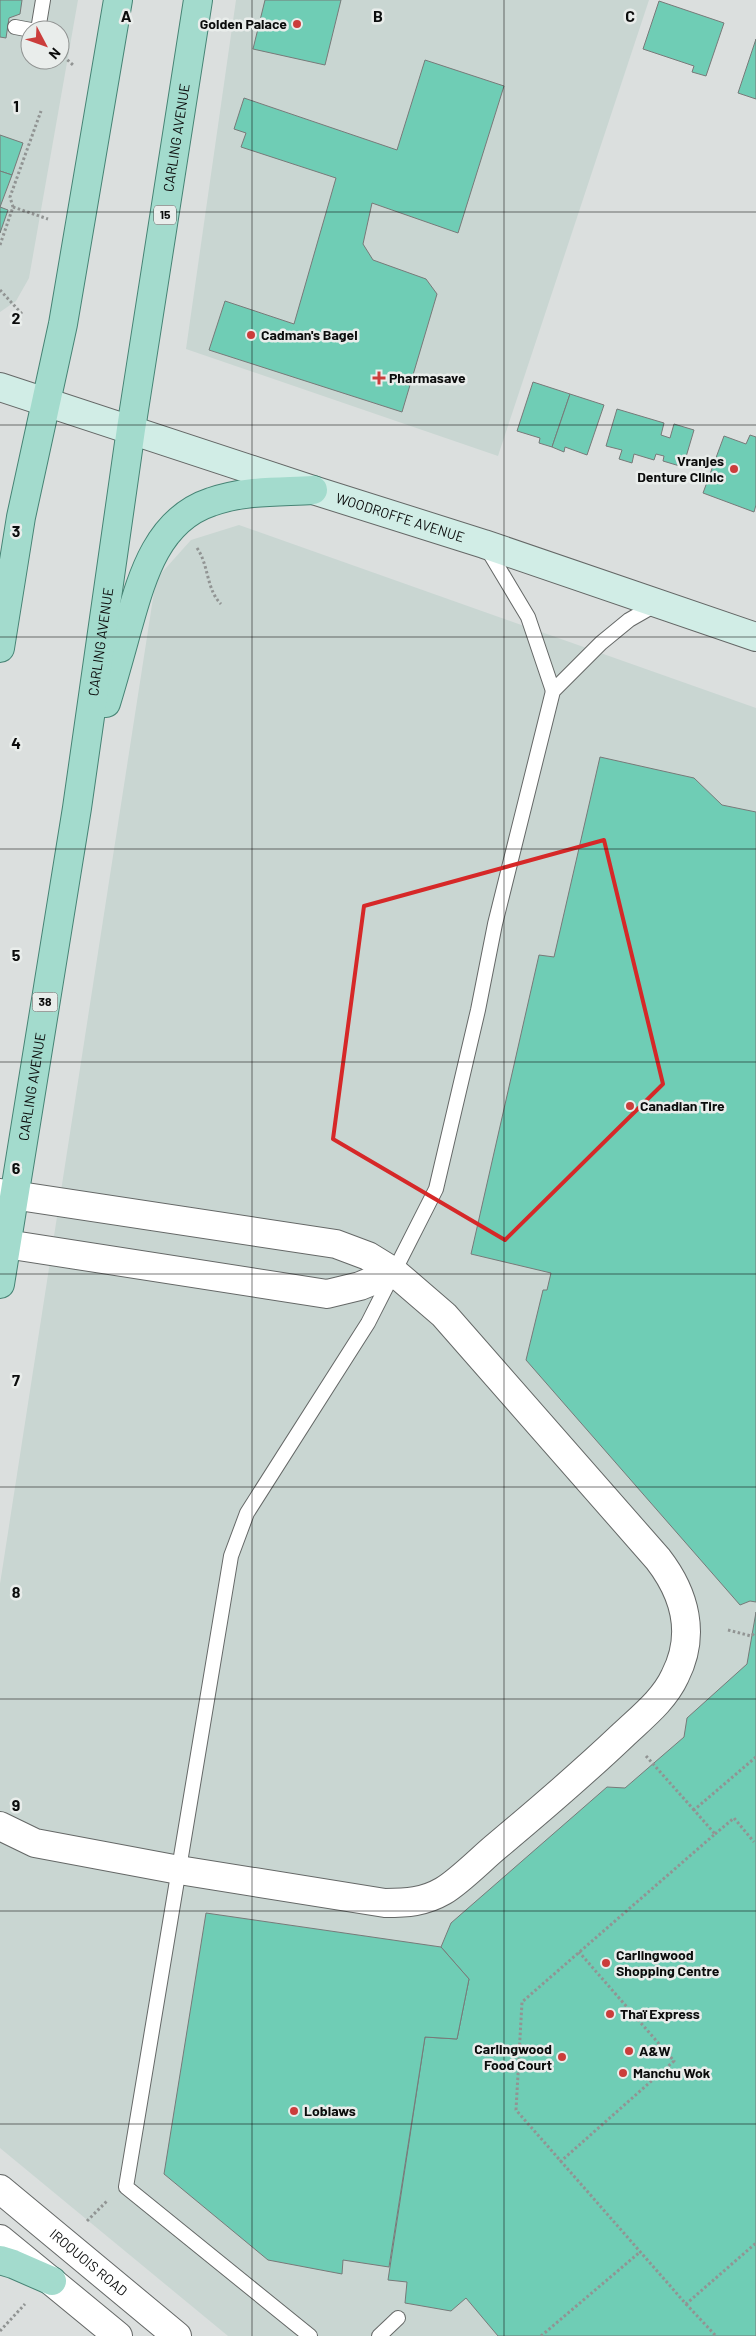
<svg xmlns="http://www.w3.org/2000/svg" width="756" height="2336" viewBox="0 0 756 2336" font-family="Barlow,sans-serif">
<rect width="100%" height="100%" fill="#dbdfde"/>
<g fill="#c9d6d2" fill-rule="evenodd">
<path d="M0 0H78L29 278 16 301 0 312ZM30 30H60V60H30Z"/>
<polygon points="236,0 649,0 498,456 186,349"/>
<polygon points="239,525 756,708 756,2336 228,2336 0,2148 0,1584 156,579 191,540"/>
</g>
<g fill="#6fcdb5" stroke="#777a79">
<polygon points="0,0 22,0 20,14 9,18 6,38 0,37"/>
<polygon points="265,0 341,0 325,65 253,49"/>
<polygon points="659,1 724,23 706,76 692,72 694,66 643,49"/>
<polygon points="756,39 756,99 738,93"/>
<polygon points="425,60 504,86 458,233 372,203 363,244 373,260 426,279 437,294 402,412 209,350 225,301 294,324 336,178 241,147 246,133 234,129 244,98 397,150"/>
<polygon points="0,135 23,143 12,175 0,171"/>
<polygon points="0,171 12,175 0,207"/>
<polygon points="0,207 8,210 0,233"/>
<polygon points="533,382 570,394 552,447 539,443 540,438 517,431"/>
<polygon points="570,394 604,405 587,455 565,447 564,452 552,447"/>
<polygon points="617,409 664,423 661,435 670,438 674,424 694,430 683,467 663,461 664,456 656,454 654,460 634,454 632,463 619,459 622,450 606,446"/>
<polygon points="750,435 756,437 756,505 754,512 703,493 724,436 746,444"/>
<polygon points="600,757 694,778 722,805 756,812 756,1602 750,1601 740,1605 526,1360 543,1290 547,1290 551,1273 471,1254 539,955 554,957"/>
<polygon points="756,1612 756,2336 498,2336 466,2298 451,2311 405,2303 407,2282 388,2280 425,2037 457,2039 469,1979 441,1947 451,1923 607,1787 625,1788 684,1737 687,1718 747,1664"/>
<polygon points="206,1913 441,1947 469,1979 457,2039 425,2037 389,2267 343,2260 342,2274 268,2260 164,2174"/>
</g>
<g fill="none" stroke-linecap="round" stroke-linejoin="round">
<g stroke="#656867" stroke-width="16">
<g id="lane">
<polyline points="15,27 31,30"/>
<polyline points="38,30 43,0"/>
<polyline points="486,547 528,617 553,691"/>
<polyline points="310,2336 126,2187 231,1556 247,1513 368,1323 436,1189 478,1010 495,924 553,691 601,643 629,620 657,604"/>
<polyline points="379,2336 398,2318"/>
</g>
</g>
<g stroke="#656867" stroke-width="30">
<g id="street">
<path d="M0 1193 336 1244 368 1256 394 1272 444 1315 658 1559C685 1594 696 1635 675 1676 664 1700 642 1717 623 1735 583 1773 541 1809 498 1845 482 1858 460 1881 443 1891 424 1902 407 1903 385 1903L179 1870 35 1843 0 1826"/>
<polyline points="0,1243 327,1294 360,1286 394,1272"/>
<path id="s1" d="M0 2189 177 2336"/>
<polyline points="0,2239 118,2336"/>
</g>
</g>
<g stroke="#656867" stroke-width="30">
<g id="secondary">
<path id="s2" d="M0 387 313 490 484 544 756 637"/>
</g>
</g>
<g stroke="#468374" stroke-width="30">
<g id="primary">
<polyline points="0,648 21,517 63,324 118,0"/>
<path d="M106 703C114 677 121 651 128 626 142 577 157 520 211 502 244 490 280 492 313 490"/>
<path id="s3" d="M0 1284 77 808 131 429 198 0"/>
<polyline points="0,2260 13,2264 52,2281"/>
</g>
</g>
<g stroke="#919493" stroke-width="3" stroke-dasharray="2.5 2.5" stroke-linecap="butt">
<polyline points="60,53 73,65"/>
<polyline points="13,207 48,219"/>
<polyline points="0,245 13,207 10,197 41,111"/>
<polyline points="0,290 22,314"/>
<path d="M197 548C209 565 206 589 221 604"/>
<polyline points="728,1630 751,1636 756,1632"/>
<polyline points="646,1756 694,1810"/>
<polyline points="756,1757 694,1810 715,1834 522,2002 516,2110 686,2304 756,2243"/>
<polyline points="715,1834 734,1818 754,1842"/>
<polyline points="560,2162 674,2061 579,1952"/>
<polyline points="87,2221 107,2201"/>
<polyline points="686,2304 716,2336"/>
<polyline points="0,2331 25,2304"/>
<polyline points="541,2336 640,2252"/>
</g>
<use href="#lane" stroke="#fff" stroke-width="14"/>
<use href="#street" stroke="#fff" stroke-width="28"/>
<use href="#secondary" stroke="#d1ede6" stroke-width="28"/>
<use href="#primary" stroke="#a3dbcd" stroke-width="28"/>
</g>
<path fill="none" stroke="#d62828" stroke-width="4" stroke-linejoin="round" d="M604 840 663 1084 505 1240 333 1139 364 906Z"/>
<path fill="none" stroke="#0b0c0c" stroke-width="1" stroke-opacity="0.55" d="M252 0V2336M504 0V2336M0 212H756M0 425H756M0 637H756M0 849H756M0 1062H756M0 1274H756M0 1487H756M0 1699H756M0 1911H756M0 2124H756"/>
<g fill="#cb3d3b" stroke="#e9edeb" stroke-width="2">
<circle cx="297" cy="24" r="5"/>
<circle cx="251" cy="335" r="5"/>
<path d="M376.5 370.5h5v5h5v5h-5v5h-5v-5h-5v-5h5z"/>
<circle cx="734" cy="469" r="5"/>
<circle cx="630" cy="1106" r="5"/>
<circle cx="606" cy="1963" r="5"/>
<circle cx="610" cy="2014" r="5"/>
<circle cx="629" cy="2051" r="5"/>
<circle cx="562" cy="2057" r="5"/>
<circle cx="623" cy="2073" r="5"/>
<circle cx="294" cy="2111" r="5"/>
</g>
<g text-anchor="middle" stroke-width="5" stroke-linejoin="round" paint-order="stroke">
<g fill="#e9edeb" stroke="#4e504f" stroke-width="1">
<rect x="154" y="205.5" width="22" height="19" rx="4"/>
<rect x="32.5" y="992.5" width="25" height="19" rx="4"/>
</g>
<g font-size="12" font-weight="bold" fill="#0b0c0c">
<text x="165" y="219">15</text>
<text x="45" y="1006">38</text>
</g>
<g font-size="14" font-weight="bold" fill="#0b0c0c" stroke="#e9edeb" text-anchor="start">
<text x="287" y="29" text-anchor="end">Golden Palace</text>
<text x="261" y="340">Cadman's Bagel</text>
<text x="389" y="383">Pharmasave</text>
<text x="724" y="466" text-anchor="end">Vranjes<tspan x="724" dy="16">Denture Clinic</tspan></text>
<text x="640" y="1111">Canadian Tire</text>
<text x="616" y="1960">Carlingwood<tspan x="616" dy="16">Shopping Centre</tspan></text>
<text x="620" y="2019">Thaï Express</text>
<text x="552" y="2054" text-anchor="end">Carlingwood<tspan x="552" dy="16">Food Court</tspan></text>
<text x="639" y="2056">A&amp;W</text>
<text x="633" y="2078">Manchu Wok</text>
<text x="304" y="2116">Loblaws</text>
</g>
<g font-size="14" fill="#0b0c0c" stroke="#e9edeb">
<text dy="5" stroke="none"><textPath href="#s3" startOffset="1160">CARLING AVENUE</textPath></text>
<text dy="5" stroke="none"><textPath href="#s2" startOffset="421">WOODROFFE AVENUE</textPath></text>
<text dy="5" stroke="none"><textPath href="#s3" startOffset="650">CARLING AVENUE</textPath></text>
<text dy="5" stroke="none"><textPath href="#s3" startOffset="200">CARLING AVENUE</textPath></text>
<text dy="5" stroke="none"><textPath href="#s1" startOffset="115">IROQUOIS ROAD</textPath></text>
</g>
</g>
<g font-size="16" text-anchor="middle" font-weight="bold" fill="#0b0c0c" stroke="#e9edeb" stroke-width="5" stroke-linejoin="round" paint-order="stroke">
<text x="126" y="22">A</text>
<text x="378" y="22">B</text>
<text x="630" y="22">C</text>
<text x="16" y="112">1</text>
<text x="16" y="324">2</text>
<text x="16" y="537">3</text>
<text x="16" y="749">4</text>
<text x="16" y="961">5</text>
<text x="16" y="1174">6</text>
<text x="16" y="1386">7</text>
<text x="16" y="1598">8</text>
<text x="16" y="1811">9</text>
</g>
<g transform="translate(45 45) rotate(131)"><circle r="24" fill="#e9edeb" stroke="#909392"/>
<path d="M0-4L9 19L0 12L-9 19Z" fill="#cb3d3b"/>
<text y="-8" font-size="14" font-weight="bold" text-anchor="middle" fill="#0b0c0c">N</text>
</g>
</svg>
